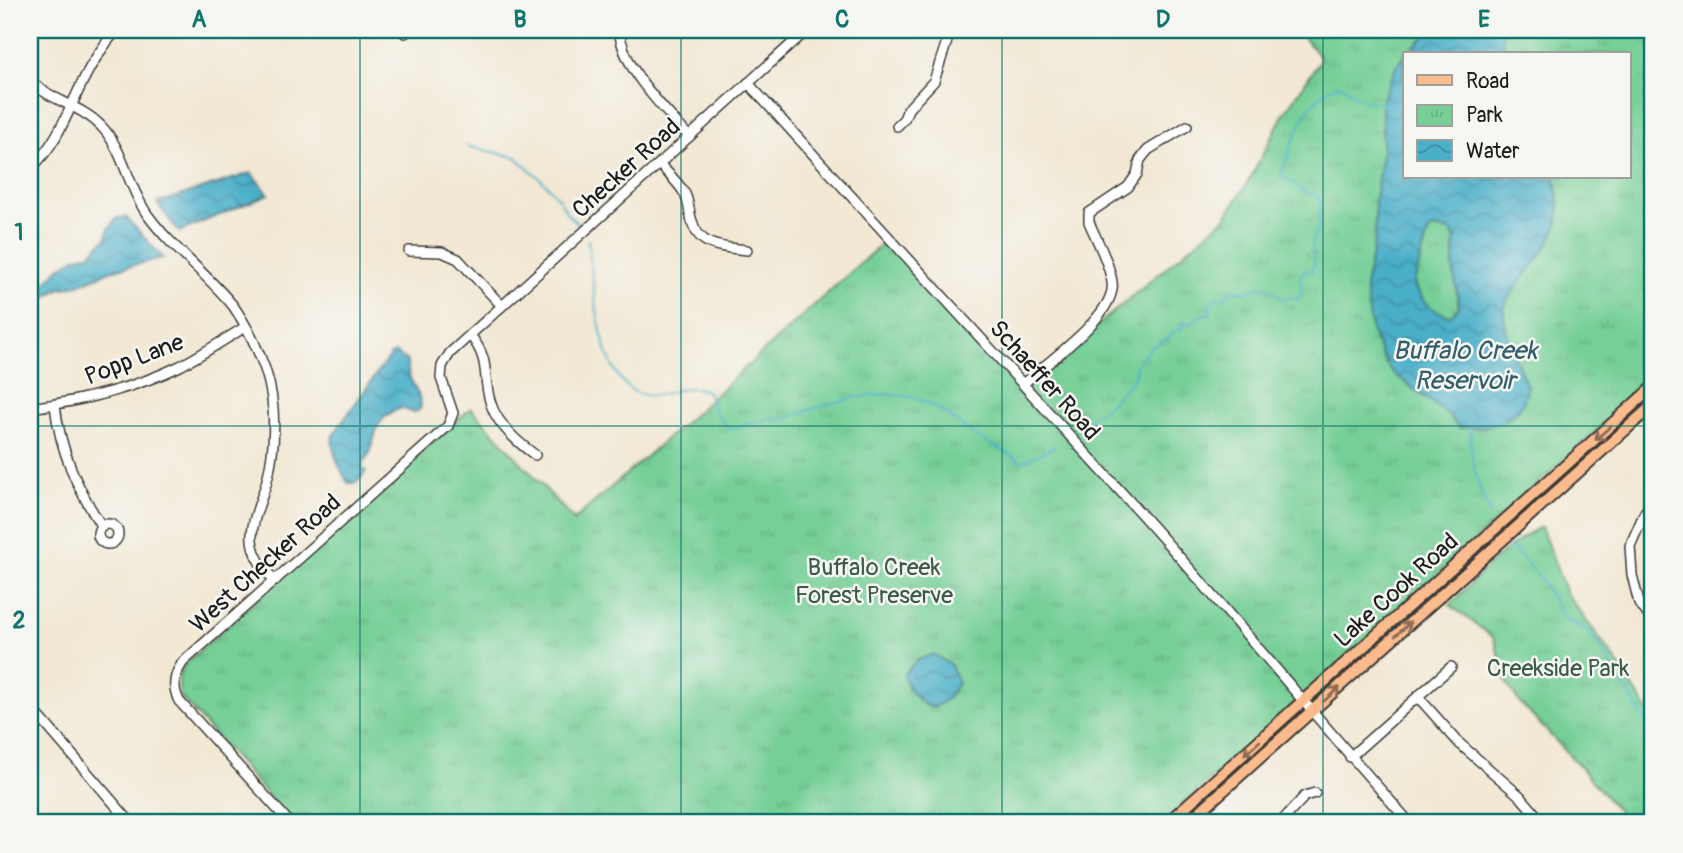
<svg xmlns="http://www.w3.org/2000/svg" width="1683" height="853" viewBox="0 0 1683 853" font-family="Pangolin,sans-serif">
<defs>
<pattern id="park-tufts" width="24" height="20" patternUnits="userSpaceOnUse" patternTransform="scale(1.75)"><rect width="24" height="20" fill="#75cf96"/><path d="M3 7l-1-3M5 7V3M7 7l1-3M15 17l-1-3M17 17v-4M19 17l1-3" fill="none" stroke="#65b181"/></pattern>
<pattern id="water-waves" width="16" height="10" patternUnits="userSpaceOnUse" patternTransform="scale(1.75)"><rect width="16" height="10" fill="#4aafc9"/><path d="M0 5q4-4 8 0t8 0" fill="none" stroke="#3d8ea2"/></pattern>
</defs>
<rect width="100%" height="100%" fill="#f6f6f2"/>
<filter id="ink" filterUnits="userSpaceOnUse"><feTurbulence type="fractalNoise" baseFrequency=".0143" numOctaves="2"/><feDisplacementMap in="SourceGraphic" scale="14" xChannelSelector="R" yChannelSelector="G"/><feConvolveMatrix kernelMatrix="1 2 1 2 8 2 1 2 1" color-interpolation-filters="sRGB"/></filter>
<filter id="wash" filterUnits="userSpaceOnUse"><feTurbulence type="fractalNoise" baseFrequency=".00686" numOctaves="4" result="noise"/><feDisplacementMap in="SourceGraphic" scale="28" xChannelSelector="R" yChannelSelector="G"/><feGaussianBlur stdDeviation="1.57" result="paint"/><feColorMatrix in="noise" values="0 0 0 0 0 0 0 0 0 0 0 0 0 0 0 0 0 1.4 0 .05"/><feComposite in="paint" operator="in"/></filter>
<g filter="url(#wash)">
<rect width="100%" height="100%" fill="#f2e8d4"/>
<g fill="url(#park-tufts)" stroke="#487659" stroke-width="2" fill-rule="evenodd">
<path d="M1298 30H1653V380L1162 823H292L179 695V675L186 663 471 408 574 520 689 419 886 240 1022 389 1225 218 1251 177 1282 117 1321 59ZM1405 54H1629V177H1405Z"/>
<path d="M1541 527 1566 593 1614 658 1653 718V823H1628L1577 763 1519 702 1506 682 1494 638 1450 605C1478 577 1505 544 1541 527Z"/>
</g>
<g fill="url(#water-waves)" stroke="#336672" stroke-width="2" fill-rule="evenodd">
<polygon points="1432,30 1504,30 1502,37 1504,54 1405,54"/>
<path d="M1405 55V177H1554C1569 224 1551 242 1523 278 1517 286 1509 295 1505 305 1499 325 1520 367 1527 387 1523 424 1489 428 1459 428L1449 416 1393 373 1386 364 1372 333 1365 287 1375 239V199L1382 153V99L1397 65ZM1433 228 1450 231 1455 238 1453 265 1459 307 1450 316C1429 310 1422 302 1414 283L1428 233Z"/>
<polygon points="251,173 269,194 179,232 157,203"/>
<polygon points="126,217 163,258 110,271 78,285 59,289 30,307 30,294 45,283 60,267 77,257 90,254 107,237 108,230 116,218"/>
<path d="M396 353 407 361C407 367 408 373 410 378 412 384 432 412 412 412 408 411 404 409 401 408 363 423 383 444 361 465L366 472 356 483H348C341 471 330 449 333 435L390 355Z"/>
<path d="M933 654 951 665 958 683 947 699 933 708C920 705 905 687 904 674L916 661Z"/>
</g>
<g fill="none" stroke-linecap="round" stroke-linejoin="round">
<g stroke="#4aafc9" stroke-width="2">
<polyline points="466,146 516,157 546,184 559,199 568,215 579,225"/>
<path d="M588 240C593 277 597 387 644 395 661 398 676 388 692 388 697 388 703 390 708 391L714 410 728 429 769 419 779 420C824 405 888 380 932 405 947 413 960 426 975 436 991 445 1007 452 1022 462L1055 446"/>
<path d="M1076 428 1111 403 1133 379 1137 363 1152 346 1168 339 1175 330H1183L1181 325 1184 321 1190 325 1200 316 1210 313V304L1217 298 1223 299 1229 291H1246L1265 286 1283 299 1290 297 1298 300 1302 292 1300 276 1305 271H1312L1314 263 1312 242 1319 225 1320 198 1313 194H1308L1281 175C1294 141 1303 99 1339 84L1364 101 1382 104"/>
<path d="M1470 428C1471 460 1476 487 1491 515"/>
<polyline points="1512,547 1538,575 1560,613 1567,620 1587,630 1600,646 1653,734"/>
</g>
</g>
</g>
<g filter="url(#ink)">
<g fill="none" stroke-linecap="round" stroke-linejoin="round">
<g stroke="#3c3b38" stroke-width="12">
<g id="minor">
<path d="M619 30C624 72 663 106 689 137"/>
<polyline points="405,33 405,30"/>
<path d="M30 81C51 101 81 105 101 126 123 148 128 187 147 214 172 249 208 274 234 307 247 326 257 347 265 369 277 404 276 448 266 484 261 501 251 522 252 540 254 558 264 569 275 581"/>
<path d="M748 83C879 228 1012 371 1143 516 1234 617 1319 722 1410 823"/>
<polyline points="897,126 904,119 908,109 934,81 948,38 957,30"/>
<path d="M659 164C668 173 679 183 685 194 689 202 689 213 692 221 699 248 723 247 747 250"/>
<path d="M30 169C59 142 68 110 86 75 94 59 105 44 116 30"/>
<polyline points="409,251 442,252 458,259 502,306"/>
<path d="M470 335C491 361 482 373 490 401 496 424 517 442 535 455"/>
<path d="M1023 384C1045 364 1118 314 1112 282 1109 262 1097 241 1089 222V213L1128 187 1137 174 1140 160 1148 150 1187 126"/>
<path d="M55 405C60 451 77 488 102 527"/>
<path d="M30 408C82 401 133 389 180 366 203 354 224 340 245 327"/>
<polyline points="1653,502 1645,512 1630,546 1632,575 1639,603 1653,621"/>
<circle cx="108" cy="534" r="10"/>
<polyline points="1419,698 1460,744 1520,796 1543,823"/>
<polyline points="30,706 131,823"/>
<polyline points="1350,757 1451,667"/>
<path d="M290 823 179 701C172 686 174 675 183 662L448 426 453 413 441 378 442 366 450 353 807 30"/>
<polyline points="1280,823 1305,796 1315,793"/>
</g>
</g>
<g stroke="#3c3b38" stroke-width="14">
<g id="major">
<polyline points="1167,823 1653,387"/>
<polyline points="1187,823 1653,405"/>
</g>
</g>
<use href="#minor" stroke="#fff" stroke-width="9"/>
<use href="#major" stroke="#fbbb8d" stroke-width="10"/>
</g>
<defs><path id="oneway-shaft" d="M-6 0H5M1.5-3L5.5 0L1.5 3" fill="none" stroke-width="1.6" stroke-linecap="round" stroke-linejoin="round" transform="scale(1.75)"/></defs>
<g stroke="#8c6c54">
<use href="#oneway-shaft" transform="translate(1603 433) rotate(138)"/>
<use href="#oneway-shaft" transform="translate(1403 629) rotate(-42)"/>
<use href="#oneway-shaft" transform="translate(1332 694) rotate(-42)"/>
<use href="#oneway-shaft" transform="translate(1252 748) rotate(138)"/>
</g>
</g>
<path fill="none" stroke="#0f766e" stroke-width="2" stroke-opacity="0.55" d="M360 30V823M681 30V823M1002 30V823M1323 30V823M30 426H1653"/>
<g text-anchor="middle" stroke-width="5" stroke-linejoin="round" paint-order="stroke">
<g font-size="24" fill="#1c1c1c" stroke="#f6f6f2">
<text transform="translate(626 168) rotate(-42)" y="8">Checker Road</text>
<text transform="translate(134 359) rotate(-21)" y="8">Popp Lane</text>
<text transform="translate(1045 380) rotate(48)" y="8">Schaeffer Road</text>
<text transform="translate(265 563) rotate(-42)" y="8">West Checker Road</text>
<text transform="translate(1396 590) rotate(-42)" y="8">Lake Cook Road</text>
</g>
<g font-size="24" fill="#3b5b47" stroke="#f6f6f2">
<text x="874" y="575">Buffalo Creek<tspan x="874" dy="28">Forest Preserve</tspan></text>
<text x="1558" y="676">Creekside Park</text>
</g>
<g font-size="26" font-style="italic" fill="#315e6a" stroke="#f6f6f2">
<text x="1465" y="359">Buffalo Creek<tspan x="1465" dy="30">Reservoir</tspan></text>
</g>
</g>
<rect width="1683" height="853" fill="none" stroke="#f6f6f2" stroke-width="77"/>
<rect x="1403" y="52" width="228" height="126" fill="#f6f6f2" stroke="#9f9f9c" stroke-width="2"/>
<rect x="1417" y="75" width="35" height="10" fill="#fbbb8d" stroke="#9f9f9c" stroke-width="2"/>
<text x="1466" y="88" font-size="21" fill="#1c1c1c">Road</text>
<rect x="1417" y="105" width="35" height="21" fill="url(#park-tufts)" stroke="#9f9f9c" stroke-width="2"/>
<text x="1466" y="122" font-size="21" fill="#1c1c1c">Park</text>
<rect x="1417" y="140" width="35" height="21" fill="url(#water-waves)" stroke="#9f9f9c" stroke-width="2"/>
<text x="1466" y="158" font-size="21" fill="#1c1c1c">Water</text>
<rect x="38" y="38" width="1606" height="776" fill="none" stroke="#0f766e" stroke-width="2.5"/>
<g font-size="23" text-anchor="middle" font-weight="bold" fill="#0f766e">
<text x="199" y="27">A</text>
<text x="520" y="27">B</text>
<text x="842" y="27">C</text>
<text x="1163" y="27">D</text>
<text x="1484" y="27">E</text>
<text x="19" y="240">1</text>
<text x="19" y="628">2</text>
</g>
</svg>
